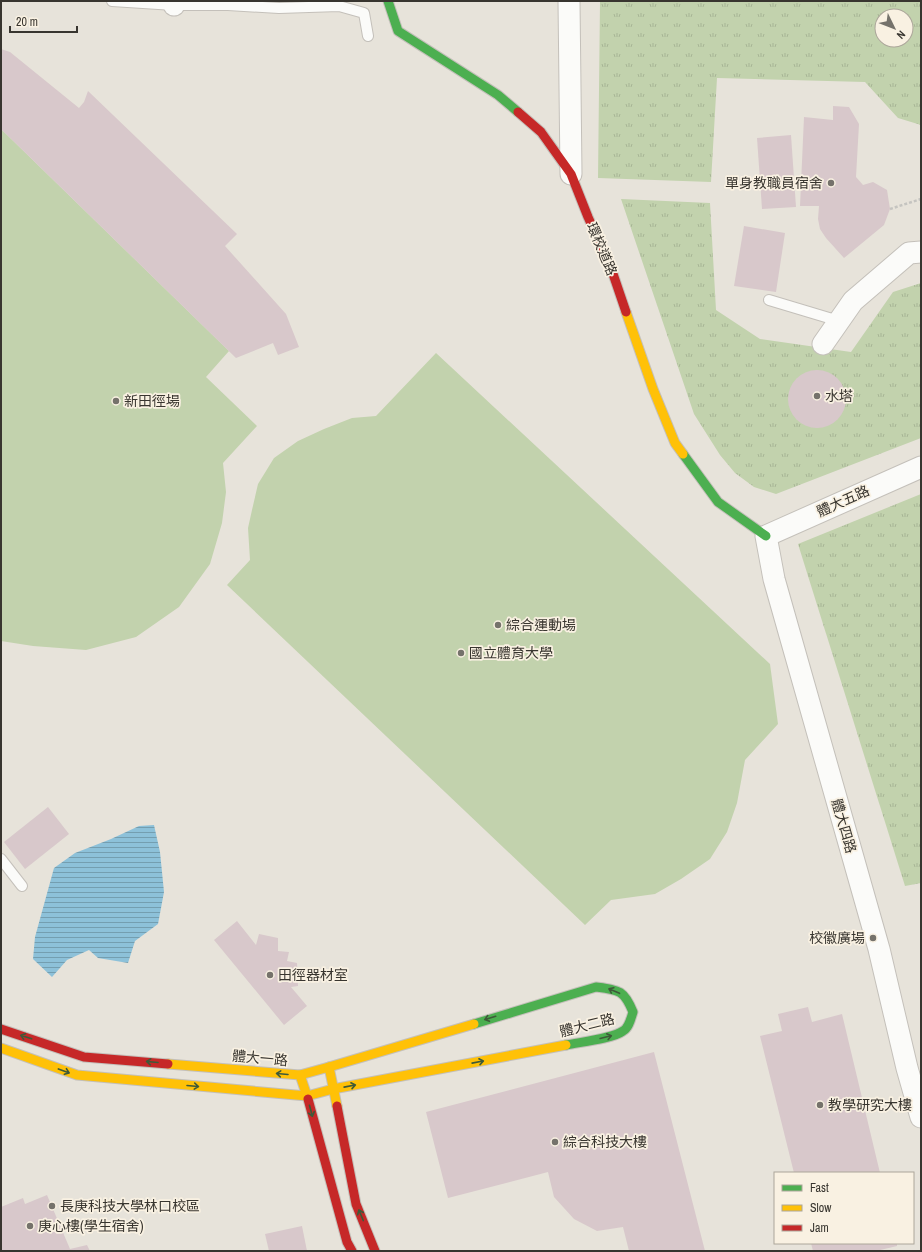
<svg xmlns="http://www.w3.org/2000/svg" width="922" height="1252" viewBox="0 0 922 1252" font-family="'Archivo Narrow','Noto Sans TC',sans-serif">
<defs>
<pattern id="grass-tufts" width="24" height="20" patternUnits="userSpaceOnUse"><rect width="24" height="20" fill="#c2d2ad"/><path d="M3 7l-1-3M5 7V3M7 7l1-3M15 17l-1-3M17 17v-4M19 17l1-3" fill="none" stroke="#a7b595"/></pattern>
<pattern id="water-rules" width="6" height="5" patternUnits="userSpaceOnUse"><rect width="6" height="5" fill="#8dc1d9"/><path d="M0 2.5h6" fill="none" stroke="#749eb0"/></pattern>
</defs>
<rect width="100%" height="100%" fill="#e7e3da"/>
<g fill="url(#grass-tufts)" fill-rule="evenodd">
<path d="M600 1H921V125L898 118 865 82 717 78 711 182 598 178ZM882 16H906V40H882Z"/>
<polygon points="621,199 710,203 716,310 760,339 851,352 893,292 921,283 921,438 776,494 754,487 735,473 720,455 694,414"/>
<polygon points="921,494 921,883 905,886 798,544"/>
</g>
<g fill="#c2d2ad">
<polygon points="1,129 229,351 206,377 257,426 223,463 226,492 222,523 210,564 179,607 136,637 86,650 33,646 1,641"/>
<polygon points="436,353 770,664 778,724 745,760 737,803 727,832 710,859 681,879 655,894 611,900 585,925 227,585 250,560 248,528 252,510 258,484 274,458 298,441 324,429 352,418 376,416"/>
</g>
<polygon fill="url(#water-rules)" points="154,825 160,852 164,892 158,924 135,941 128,963 98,958 89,950 67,960 52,977 33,959 35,937 54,868 75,853 111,839 139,826"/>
<g fill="#d8c8cb">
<polygon points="1,49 10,52 79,108 84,102 88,91 237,234 225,246 286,314 299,347 278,355 273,343 236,358 1,129"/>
<polygon points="833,106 849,107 859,124 856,177 863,185 873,182 887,190 890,209 884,225 844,258 826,238 820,229 818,219 819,206 800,206 804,117 833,120"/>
<polygon points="791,135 796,207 762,209 757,138"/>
<polygon points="744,226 785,233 776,292 734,286"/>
<circle cx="817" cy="399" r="29"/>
<polygon points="48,807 69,834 25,869 4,842"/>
<polygon points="237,921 256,945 259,934 278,938 278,951 289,952 287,961 297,963 298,986 291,987 307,1006 284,1025 214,940"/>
<polygon points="808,1007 812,1022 842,1014 880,1173 794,1173 760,1036 782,1031 778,1014"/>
<polygon points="654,1052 705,1251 629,1251 623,1227 597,1231 574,1219 554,1197 548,1172 448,1198 426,1112"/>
<polygon points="47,1195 70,1249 87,1245 90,1251 1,1251 1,1207 23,1198 25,1204"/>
<polygon points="302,1226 307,1251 269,1251 265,1234"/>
<polygon points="811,1243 897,1243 897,1246 876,1251 813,1251"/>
</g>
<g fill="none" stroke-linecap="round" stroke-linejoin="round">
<g stroke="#c4c0ba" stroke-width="12">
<g id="lane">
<polyline points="112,1 174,5 228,5 279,8 339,6 364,13 368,36"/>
<polyline points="769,300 839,321"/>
<polyline points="1,859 22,886"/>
</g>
</g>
<g stroke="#c4c0ba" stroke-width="23">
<g id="street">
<polyline points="569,1 571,174"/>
<polyline points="174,5 174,1"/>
<polyline points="823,344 853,301 909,253 921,252"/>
<polyline points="921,467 766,536 774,579 879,949 907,1068 921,1117"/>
</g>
</g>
<g stroke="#c4c0ba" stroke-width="11">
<g id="fast">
<polyline points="388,1 398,31 498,95 518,112"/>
<polyline points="683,454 718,502 766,536"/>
<path d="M474 1024 596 987C619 990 624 990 633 1012 631 1018 629 1028 623 1031 612 1039 580 1042 566 1045"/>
</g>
</g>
<g stroke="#c4c0ba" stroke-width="11">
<g id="slow">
<polyline points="626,312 653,389 675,443 683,454"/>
<polyline points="1,1048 77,1075 307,1096 308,1099"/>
<polyline points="168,1064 300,1075 329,1067 337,1106"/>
<polyline points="329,1067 474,1024"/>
<polyline points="300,1075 307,1096 333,1089 566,1045"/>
</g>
</g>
<g stroke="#c4c0ba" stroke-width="11">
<g id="jam">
<polyline points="518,112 541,132 571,174 588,217 611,268 626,312"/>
<polyline points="1,1029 84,1057 168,1064"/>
<polyline points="308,1099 347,1242 352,1251"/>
<polyline points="337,1106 356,1204 375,1251"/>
</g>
</g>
<polyline stroke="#c5c4c0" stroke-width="2.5" stroke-dasharray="3 2" stroke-linecap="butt" points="890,209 921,199"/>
<use href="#lane" stroke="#fbfbf9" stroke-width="10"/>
<use href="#street" stroke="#fbfbf9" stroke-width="21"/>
<use href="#fast" stroke="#4caf50" stroke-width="9"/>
<use href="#slow" stroke="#ffc107" stroke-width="9"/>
<use href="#jam" stroke="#c62828" stroke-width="9"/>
</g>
<defs><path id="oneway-shaft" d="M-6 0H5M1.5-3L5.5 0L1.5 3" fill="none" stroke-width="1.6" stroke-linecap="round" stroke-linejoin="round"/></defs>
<g stroke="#3e5a39">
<use href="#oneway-shaft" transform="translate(614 991) rotate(-157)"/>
<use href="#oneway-shaft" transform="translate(490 1018) rotate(163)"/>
<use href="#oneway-shaft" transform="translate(26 1037) rotate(-162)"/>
<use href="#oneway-shaft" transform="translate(606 1037) rotate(-14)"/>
<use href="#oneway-shaft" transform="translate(152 1062) rotate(-175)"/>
<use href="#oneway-shaft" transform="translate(478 1062) rotate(-11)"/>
<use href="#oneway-shaft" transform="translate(64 1071) rotate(20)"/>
<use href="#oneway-shaft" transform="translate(282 1074) rotate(-175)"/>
<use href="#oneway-shaft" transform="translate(193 1086) rotate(5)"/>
<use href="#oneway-shaft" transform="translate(350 1086) rotate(-11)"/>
<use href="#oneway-shaft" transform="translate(311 1111) rotate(75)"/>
<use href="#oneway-shaft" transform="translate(361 1215) rotate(-112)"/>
</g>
<g fill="#75726b" stroke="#f9f1e2" stroke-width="1.5">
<circle cx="831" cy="183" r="4"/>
<circle cx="817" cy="396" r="4"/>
<circle cx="116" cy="401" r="4"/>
<circle cx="498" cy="625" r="4"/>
<circle cx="461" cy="653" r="4"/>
<circle cx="873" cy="938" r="4"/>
<circle cx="270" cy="975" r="4"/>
<circle cx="820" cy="1105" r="4"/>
<circle cx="555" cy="1142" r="4"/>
<circle cx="52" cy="1206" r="4"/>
<circle cx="30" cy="1226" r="4"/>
</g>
<g text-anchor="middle" stroke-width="3.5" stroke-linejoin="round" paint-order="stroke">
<g font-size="14" fill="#38352f" stroke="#f9f1e2" text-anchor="start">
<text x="823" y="188" text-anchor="end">單身教職員宿舍</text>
<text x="825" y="401">水塔</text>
<text x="124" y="406">新田徑場</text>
<text x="506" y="630">綜合運動場</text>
<text x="469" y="658">國立體育大學</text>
<text x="865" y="943" text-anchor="end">校徽廣場</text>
<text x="278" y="980">田徑器材室</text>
<text x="828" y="1110">教學研究大樓</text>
<text x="563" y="1147">綜合科技大樓</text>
<text x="60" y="1211">長庚科技大學林口校區</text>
<text x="38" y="1231">庚心樓(學生宿舍)</text>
</g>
<g font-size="14" fill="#38352f" stroke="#f9f1e2">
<text transform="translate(602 249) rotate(67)" y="5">環校道路</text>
<text transform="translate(843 501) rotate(-24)" y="5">體大五路</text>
<text transform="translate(844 826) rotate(74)" y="5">體大四路</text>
<text transform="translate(587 1025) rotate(-14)" y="5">體大二路</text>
<text transform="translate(260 1058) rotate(5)" y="5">體大一路</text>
</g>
</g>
<rect width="922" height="1252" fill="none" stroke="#38352f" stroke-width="4"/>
<rect x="774" y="1172" width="140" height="72" fill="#f9f1e2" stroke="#aca69a"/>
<rect x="782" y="1185" width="20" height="6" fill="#4caf50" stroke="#aca69a"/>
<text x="810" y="1192" font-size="12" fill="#38352f">Fast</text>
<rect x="782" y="1205" width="20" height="6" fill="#ffc107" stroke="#aca69a"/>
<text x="810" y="1212" font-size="12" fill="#38352f">Slow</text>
<rect x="782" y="1225" width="20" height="6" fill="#c62828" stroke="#aca69a"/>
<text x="810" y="1232" font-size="12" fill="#38352f">Jam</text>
<g transform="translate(894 28) rotate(133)"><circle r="19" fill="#f9f1e2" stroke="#aca69a"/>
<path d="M0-3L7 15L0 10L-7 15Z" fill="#75726b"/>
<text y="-6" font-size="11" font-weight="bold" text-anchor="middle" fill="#38352f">N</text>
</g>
<path d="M10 26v6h67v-6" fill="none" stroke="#38352f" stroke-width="2"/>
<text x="16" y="26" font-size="12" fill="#38352f" stroke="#f9f1e2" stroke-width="3" paint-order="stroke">20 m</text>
</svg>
